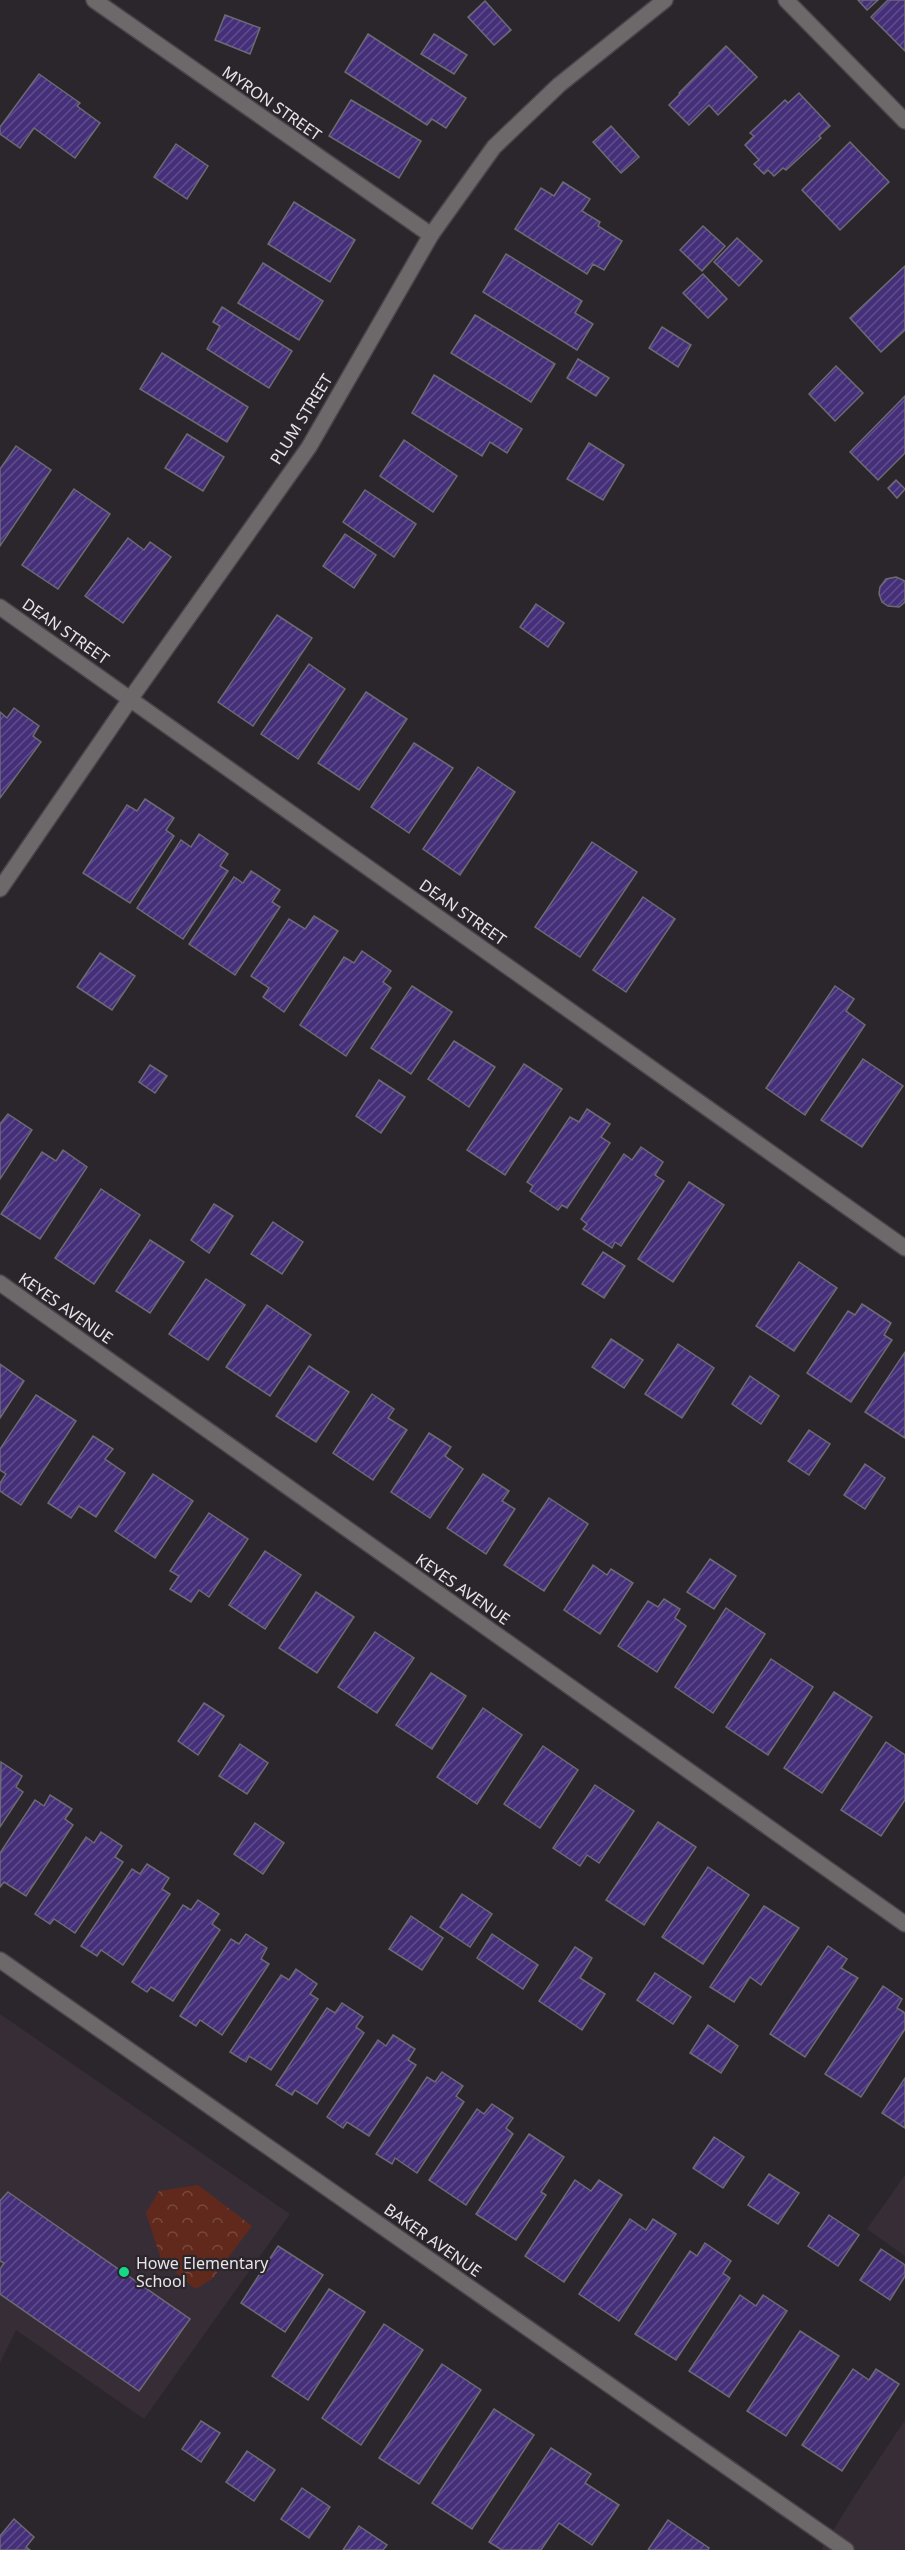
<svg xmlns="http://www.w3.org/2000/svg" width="905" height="2550" viewBox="0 0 905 2550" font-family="'Noto Sans',sans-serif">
<defs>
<pattern id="park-crowns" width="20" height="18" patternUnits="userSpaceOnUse" patternTransform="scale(1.5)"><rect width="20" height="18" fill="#61291b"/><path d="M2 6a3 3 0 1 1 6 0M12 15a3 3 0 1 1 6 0" fill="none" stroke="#78483c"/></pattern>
<pattern id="building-hatch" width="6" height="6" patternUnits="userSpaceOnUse" patternTransform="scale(1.5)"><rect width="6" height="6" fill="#452f79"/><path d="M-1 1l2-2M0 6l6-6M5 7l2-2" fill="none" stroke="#604d8c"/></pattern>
</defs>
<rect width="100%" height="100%" fill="#2b262b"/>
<g fill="#372d37">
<polygon points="0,2014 290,2214 144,2419 16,2330 0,2363"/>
<polygon points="905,2175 905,2256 867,2229"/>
<polygon points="905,2420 905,2550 821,2550 855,2495"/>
</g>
<polygon fill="url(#park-crowns)" points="198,2185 252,2226 212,2279 195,2289 161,2259 146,2213 159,2191"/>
<g fill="url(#building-hatch)" stroke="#6c6b73" stroke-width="1.5">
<polygon points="858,0 878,0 867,10"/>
<polygon points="888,0 905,0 905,51 871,17"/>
<polygon points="485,1 511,30 494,45 468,17"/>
<polygon points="225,15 260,28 250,54 215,40"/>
<polygon points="368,34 466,98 446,128 432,119 427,125 345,72"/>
<polygon points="434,34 467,55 454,74 421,54"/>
<polygon points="726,46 757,77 718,115 709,105 689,125 669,105 680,94 679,93"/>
<polygon points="39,74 80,103 77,106 100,123 75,158 34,128 20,148 0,134 0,127"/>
<polygon points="799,93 830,126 819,136 821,138 786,170 783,168 774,176 768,170 764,174 754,164 759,160 745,145 754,136 750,133 785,100 788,103"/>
<polygon points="351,100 421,141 399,178 329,136"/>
<polygon points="611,126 639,157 621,173 593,142"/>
<polygon points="850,142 889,182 840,230 802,190"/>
<polygon points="176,144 208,166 187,199 154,177"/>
<polygon points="563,182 590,199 582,211 600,222 598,226 622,241 604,270 593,264 587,274 515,229 541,188 554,196"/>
<polygon points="294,202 355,240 330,282 268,244"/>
<polygon points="703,226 725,246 702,271 680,250"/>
<polygon points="737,238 762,261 739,286 714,262"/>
<polygon points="506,254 582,301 575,313 593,324 577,350 483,292"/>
<polygon points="263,263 323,301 299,340 238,303"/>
<polygon points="905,266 905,330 881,352 850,318"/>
<polygon points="703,274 727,299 708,318 683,293"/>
<polygon points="222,307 292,351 269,388 207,349 220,326 213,322"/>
<polygon points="475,315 555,364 531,402 451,353"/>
<polygon points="662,327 691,345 678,367 649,348"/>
<polygon points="162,353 248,407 227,442 140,389"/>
<polygon points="578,359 609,378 596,396 567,378"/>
<polygon points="836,366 863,393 835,421 809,394"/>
<polygon points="434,375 522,429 507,453 490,442 482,456 412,413"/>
<polygon points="905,396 905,453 878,480 850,452"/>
<polygon points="187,434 224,457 203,491 165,468"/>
<polygon points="404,440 457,476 433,512 380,476"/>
<polygon points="589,443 624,465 603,500 567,479"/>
<polygon points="16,446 51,470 0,546 0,469"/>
<polygon points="896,480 905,489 897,498 888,488"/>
<polygon points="74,489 110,514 58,589 22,565"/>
<polygon points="365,490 416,524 394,557 343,522"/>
<polygon points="345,534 376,555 354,588 323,566"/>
<polygon points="128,538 144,550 150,542 171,557 123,623 85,596"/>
<polygon points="896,577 905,581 905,602 899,607 888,606 882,602 879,594 880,587 886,579"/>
<polygon points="536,604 564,623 548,647 520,627"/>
<polygon points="277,615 312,638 253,726 218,702"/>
<polygon points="309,664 345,689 298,759 261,734"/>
<polygon points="366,692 407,719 359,790 318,763"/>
<polygon points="14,708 39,726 33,736 41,742 0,798 0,712 7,718"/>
<polygon points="414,743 453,768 409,833 371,807"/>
<polygon points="478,767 515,792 460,875 423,849"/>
<polygon points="145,799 174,818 166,830 174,836 130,903 83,873 127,805 137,811"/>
<polygon points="199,834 228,854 220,866 228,871 183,939 137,908 181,840 191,847"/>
<polygon points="592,842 637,872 580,957 535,927"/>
<polygon points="251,871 280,890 272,902 280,907 235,975 189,944 234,877 243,883"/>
<polygon points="643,897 675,919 626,992 593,970"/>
<polygon points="314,916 338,931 284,1012 263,997 269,988 251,976 289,919 305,929"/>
<polygon points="362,951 391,971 383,982 391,988 346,1056 300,1025 344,957 354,963"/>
<polygon points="100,953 135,976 112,1010 77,987"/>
<polygon points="412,986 452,1012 411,1074 371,1048"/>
<polygon points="835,986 854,999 846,1011 865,1025 805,1115 766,1088"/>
<polygon points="454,1041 495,1067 469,1107 428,1079"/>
<polygon points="863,1059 903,1086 862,1147 821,1120"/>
<polygon points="524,1064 562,1089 505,1175 467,1150"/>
<polygon points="150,1065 167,1076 155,1093 139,1082"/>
<polygon points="379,1080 405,1097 381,1133 356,1116"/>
<polygon points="587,1109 610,1124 601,1137 610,1143 567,1208 562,1205 558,1210 530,1191 533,1186 527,1182 570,1117 579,1122"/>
<polygon points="8,1114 32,1130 0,1179 0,1124"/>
<polygon points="641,1147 663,1162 655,1175 664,1181 621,1246 615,1242 612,1248 583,1229 587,1224 581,1219 624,1154 632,1160"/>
<polygon points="63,1150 87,1167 40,1239 1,1214 42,1152 56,1161"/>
<polygon points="689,1182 724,1205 673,1282 638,1259"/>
<polygon points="101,1189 140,1215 94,1284 55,1258"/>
<polygon points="214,1204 233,1216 209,1253 191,1240"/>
<polygon points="273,1222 303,1242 282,1274 251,1254"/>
<polygon points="150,1240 184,1262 150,1313 116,1291"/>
<polygon points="603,1252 625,1266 604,1298 582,1284"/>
<polygon points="799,1262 837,1288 794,1351 756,1326"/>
<polygon points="206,1279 245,1305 208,1360 169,1334"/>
<polygon points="862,1304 891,1323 884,1335 892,1340 851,1402 807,1373 848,1311 855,1315"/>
<polygon points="267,1305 311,1335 270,1396 226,1367"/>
<polygon points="611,1339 643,1360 624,1388 592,1367"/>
<polygon points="678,1344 714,1368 682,1418 645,1394"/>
<polygon points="905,1352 905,1438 865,1412"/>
<polygon points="0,1364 24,1381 0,1418"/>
<polygon points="309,1366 349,1392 316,1442 276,1416"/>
<polygon points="750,1376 779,1396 761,1424 732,1404"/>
<polygon points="372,1394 394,1409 388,1418 407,1430 373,1480 333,1453"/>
<polygon points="36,1395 76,1421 21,1505 0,1491 0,1483 6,1474 0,1470 0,1449"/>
<polygon points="809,1430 830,1444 809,1475 788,1461"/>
<polygon points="429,1433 451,1447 445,1456 463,1469 430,1518 391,1492"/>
<polygon points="93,1436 113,1449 105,1459 125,1473 96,1517 79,1506 71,1518 48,1503"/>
<polygon points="865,1464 885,1478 865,1509 844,1495"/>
<polygon points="153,1474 193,1501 155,1558 115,1531"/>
<polygon points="483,1474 509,1491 502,1501 515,1509 486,1554 447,1528"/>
<polygon points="549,1498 588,1524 544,1591 504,1565"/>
<polygon points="209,1513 248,1539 209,1597 199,1590 191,1602 170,1589 179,1576 170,1571"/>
<polygon points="265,1551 301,1575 265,1629 229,1605"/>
<polygon points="710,1559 736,1576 714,1609 687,1592"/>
<polygon points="593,1565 607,1575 611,1569 633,1583 600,1634 564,1610"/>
<polygon points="316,1592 354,1617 317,1673 279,1648"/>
<polygon points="664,1599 680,1609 675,1618 686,1626 657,1672 618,1646 648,1601 658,1607"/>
<polygon points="726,1608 765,1634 713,1713 675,1687"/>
<polygon points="375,1632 414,1658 377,1713 338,1687"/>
<polygon points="771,1659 813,1687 768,1755 726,1727"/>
<polygon points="431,1673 466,1696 432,1749 396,1725"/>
<polygon points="834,1692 872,1717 822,1793 784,1768"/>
<polygon points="204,1703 224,1716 198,1755 178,1741"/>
<polygon points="483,1708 522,1735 477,1804 437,1777"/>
<polygon points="886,1742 905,1755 905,1800 881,1836 841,1810"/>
<polygon points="240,1744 268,1763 247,1794 219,1776"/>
<polygon points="543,1746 578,1770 540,1828 504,1804"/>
<polygon points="1,1762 22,1776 16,1787 23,1792 0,1827"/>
<polygon points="595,1785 634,1811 599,1863 587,1855 580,1866 553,1848"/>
<polygon points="50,1795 72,1809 65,1819 73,1825 26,1896 4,1882 0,1887 0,1853 35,1800 44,1806"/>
<polygon points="658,1822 696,1847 644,1925 606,1900"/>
<polygon points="255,1823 284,1843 263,1874 234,1854"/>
<polygon points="101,1832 122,1846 115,1857 123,1862 75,1933 54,1919 50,1924 35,1914 86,1837 94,1843"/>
<polygon points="147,1864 169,1878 162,1889 170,1894 123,1965 101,1950 97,1956 81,1946 132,1869 140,1874"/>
<polygon points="708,1867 749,1895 703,1964 662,1937"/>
<polygon points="462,1894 492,1914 470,1947 440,1927"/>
<polygon points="198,1900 219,1914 212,1924 220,1930 173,2001 151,1987 147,1992 132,1982 183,1905 191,1910"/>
<polygon points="764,1906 799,1928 761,1985 750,1977 734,2002 710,1987"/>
<polygon points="411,1916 443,1938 422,1970 389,1949"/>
<polygon points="246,1934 267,1948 261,1959 269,1964 222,2035 200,2020 196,2026 180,2016 231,1939 239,1944"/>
<polygon points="492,1934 538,1965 523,1989 477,1958"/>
<polygon points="828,1946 847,1959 841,1968 858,1978 805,2057 770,2034"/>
<polygon points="575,1947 592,1958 580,1978 605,1994 582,2030 539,2001"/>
<polygon points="296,1969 317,1984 310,1994 318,1999 271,2070 249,2056 246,2062 230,2052 281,1975 289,1980"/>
<polygon points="655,1973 691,1997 673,2024 637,2000"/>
<polygon points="883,1986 902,1999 897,2008 905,2013 905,2029 861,2097 825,2074"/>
<polygon points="342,2003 363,2017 356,2027 364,2033 317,2104 295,2090 292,2095 276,2085 327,2008 335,2013"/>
<polygon points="708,2025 738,2046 721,2073 690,2053"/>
<polygon points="393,2035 415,2049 408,2060 416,2065 369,2136 347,2122 343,2128 327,2117 378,2040 386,2046"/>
<polygon points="442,2072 463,2086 456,2096 464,2102 417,2173 395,2158 392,2164 376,2154 427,2077 435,2082"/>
<polygon points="905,2078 905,2128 882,2113"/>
<polygon points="492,2104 513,2118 506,2128 513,2134 466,2205 429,2180 477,2109 484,2114"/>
<polygon points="529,2134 564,2157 541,2192 546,2195 516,2240 476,2214"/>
<polygon points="714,2137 744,2157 723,2188 693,2168"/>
<polygon points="769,2174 799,2193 778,2224 748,2205"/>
<polygon points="575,2180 591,2191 599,2180 622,2195 564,2282 525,2256"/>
<polygon points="8,2192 190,2319 139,2391 0,2294 0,2269 4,2263 0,2261 0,2201"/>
<polygon points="829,2215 859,2235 838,2266 808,2246"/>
<polygon points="630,2219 646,2230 653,2219 676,2234 619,2321 579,2294"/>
<polygon points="705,2243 731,2261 723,2273 730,2278 676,2360 635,2334 690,2251 697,2256"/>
<polygon points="278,2246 323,2275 285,2332 241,2303"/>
<polygon points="881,2249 905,2265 905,2276 890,2300 860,2280"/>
<polygon points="329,2289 365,2312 308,2400 272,2376"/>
<polygon points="740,2295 756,2306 763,2295 787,2311 729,2397 689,2371"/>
<polygon points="384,2324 423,2350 361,2445 322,2418"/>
<polygon points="800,2331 839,2356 786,2436 747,2411"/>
<polygon points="442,2364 481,2390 419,2484 379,2458"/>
<polygon points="853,2369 869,2380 876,2369 899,2384 842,2471 802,2445"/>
<polygon points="494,2409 534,2435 472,2529 432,2503"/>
<polygon points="201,2421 220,2433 201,2462 182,2449"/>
<polygon points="551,2448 591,2474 585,2483 619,2505 592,2545 559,2523 541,2550 502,2550 489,2542"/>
<polygon points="247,2451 275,2470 254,2501 226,2482"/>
<polygon points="302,2488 330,2507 309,2538 281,2519"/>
<polygon points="14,2519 34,2537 26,2547 30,2550 0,2550 0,2536"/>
<polygon points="668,2520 709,2548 708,2550 648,2550"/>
<polygon points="359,2526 387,2545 383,2550 343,2550"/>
</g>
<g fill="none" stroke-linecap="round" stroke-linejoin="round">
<g stroke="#494449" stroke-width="18">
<g id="minor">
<polyline points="94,0 431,235"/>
<polyline points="786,0 905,121"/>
<polyline points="0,607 905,1248"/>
<polyline points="0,889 131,698 309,447 431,235 494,147 559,85 665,0"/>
<polyline points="0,1283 905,1924"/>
<polyline points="0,1960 846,2550"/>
</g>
</g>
<use href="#minor" stroke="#6d696a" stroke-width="15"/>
</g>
<circle fill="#15d989" stroke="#2b262b" stroke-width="2" cx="124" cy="2272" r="6"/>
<g text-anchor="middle" stroke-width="4.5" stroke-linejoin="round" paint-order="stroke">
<g font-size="16" fill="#e7e3e7" stroke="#2b262b">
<text transform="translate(272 103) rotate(35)" y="6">MYRON STREET</text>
<text transform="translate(301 419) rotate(-58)" y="6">PLUM STREET</text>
<text transform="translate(66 631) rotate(35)" y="6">DEAN STREET</text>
<text transform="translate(463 912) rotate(35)" y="6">DEAN STREET</text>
<text transform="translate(66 1308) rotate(35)" y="6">KEYES AVENUE</text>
<text transform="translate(463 1589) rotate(35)" y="6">KEYES AVENUE</text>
<text transform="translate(433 2240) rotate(35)" y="6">BAKER AVENUE</text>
</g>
<g font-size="16" fill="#e7e3e7" stroke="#2b262b" text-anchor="start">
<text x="136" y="2269">Howe Elementary<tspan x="136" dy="18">School</tspan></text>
</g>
</g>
</svg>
